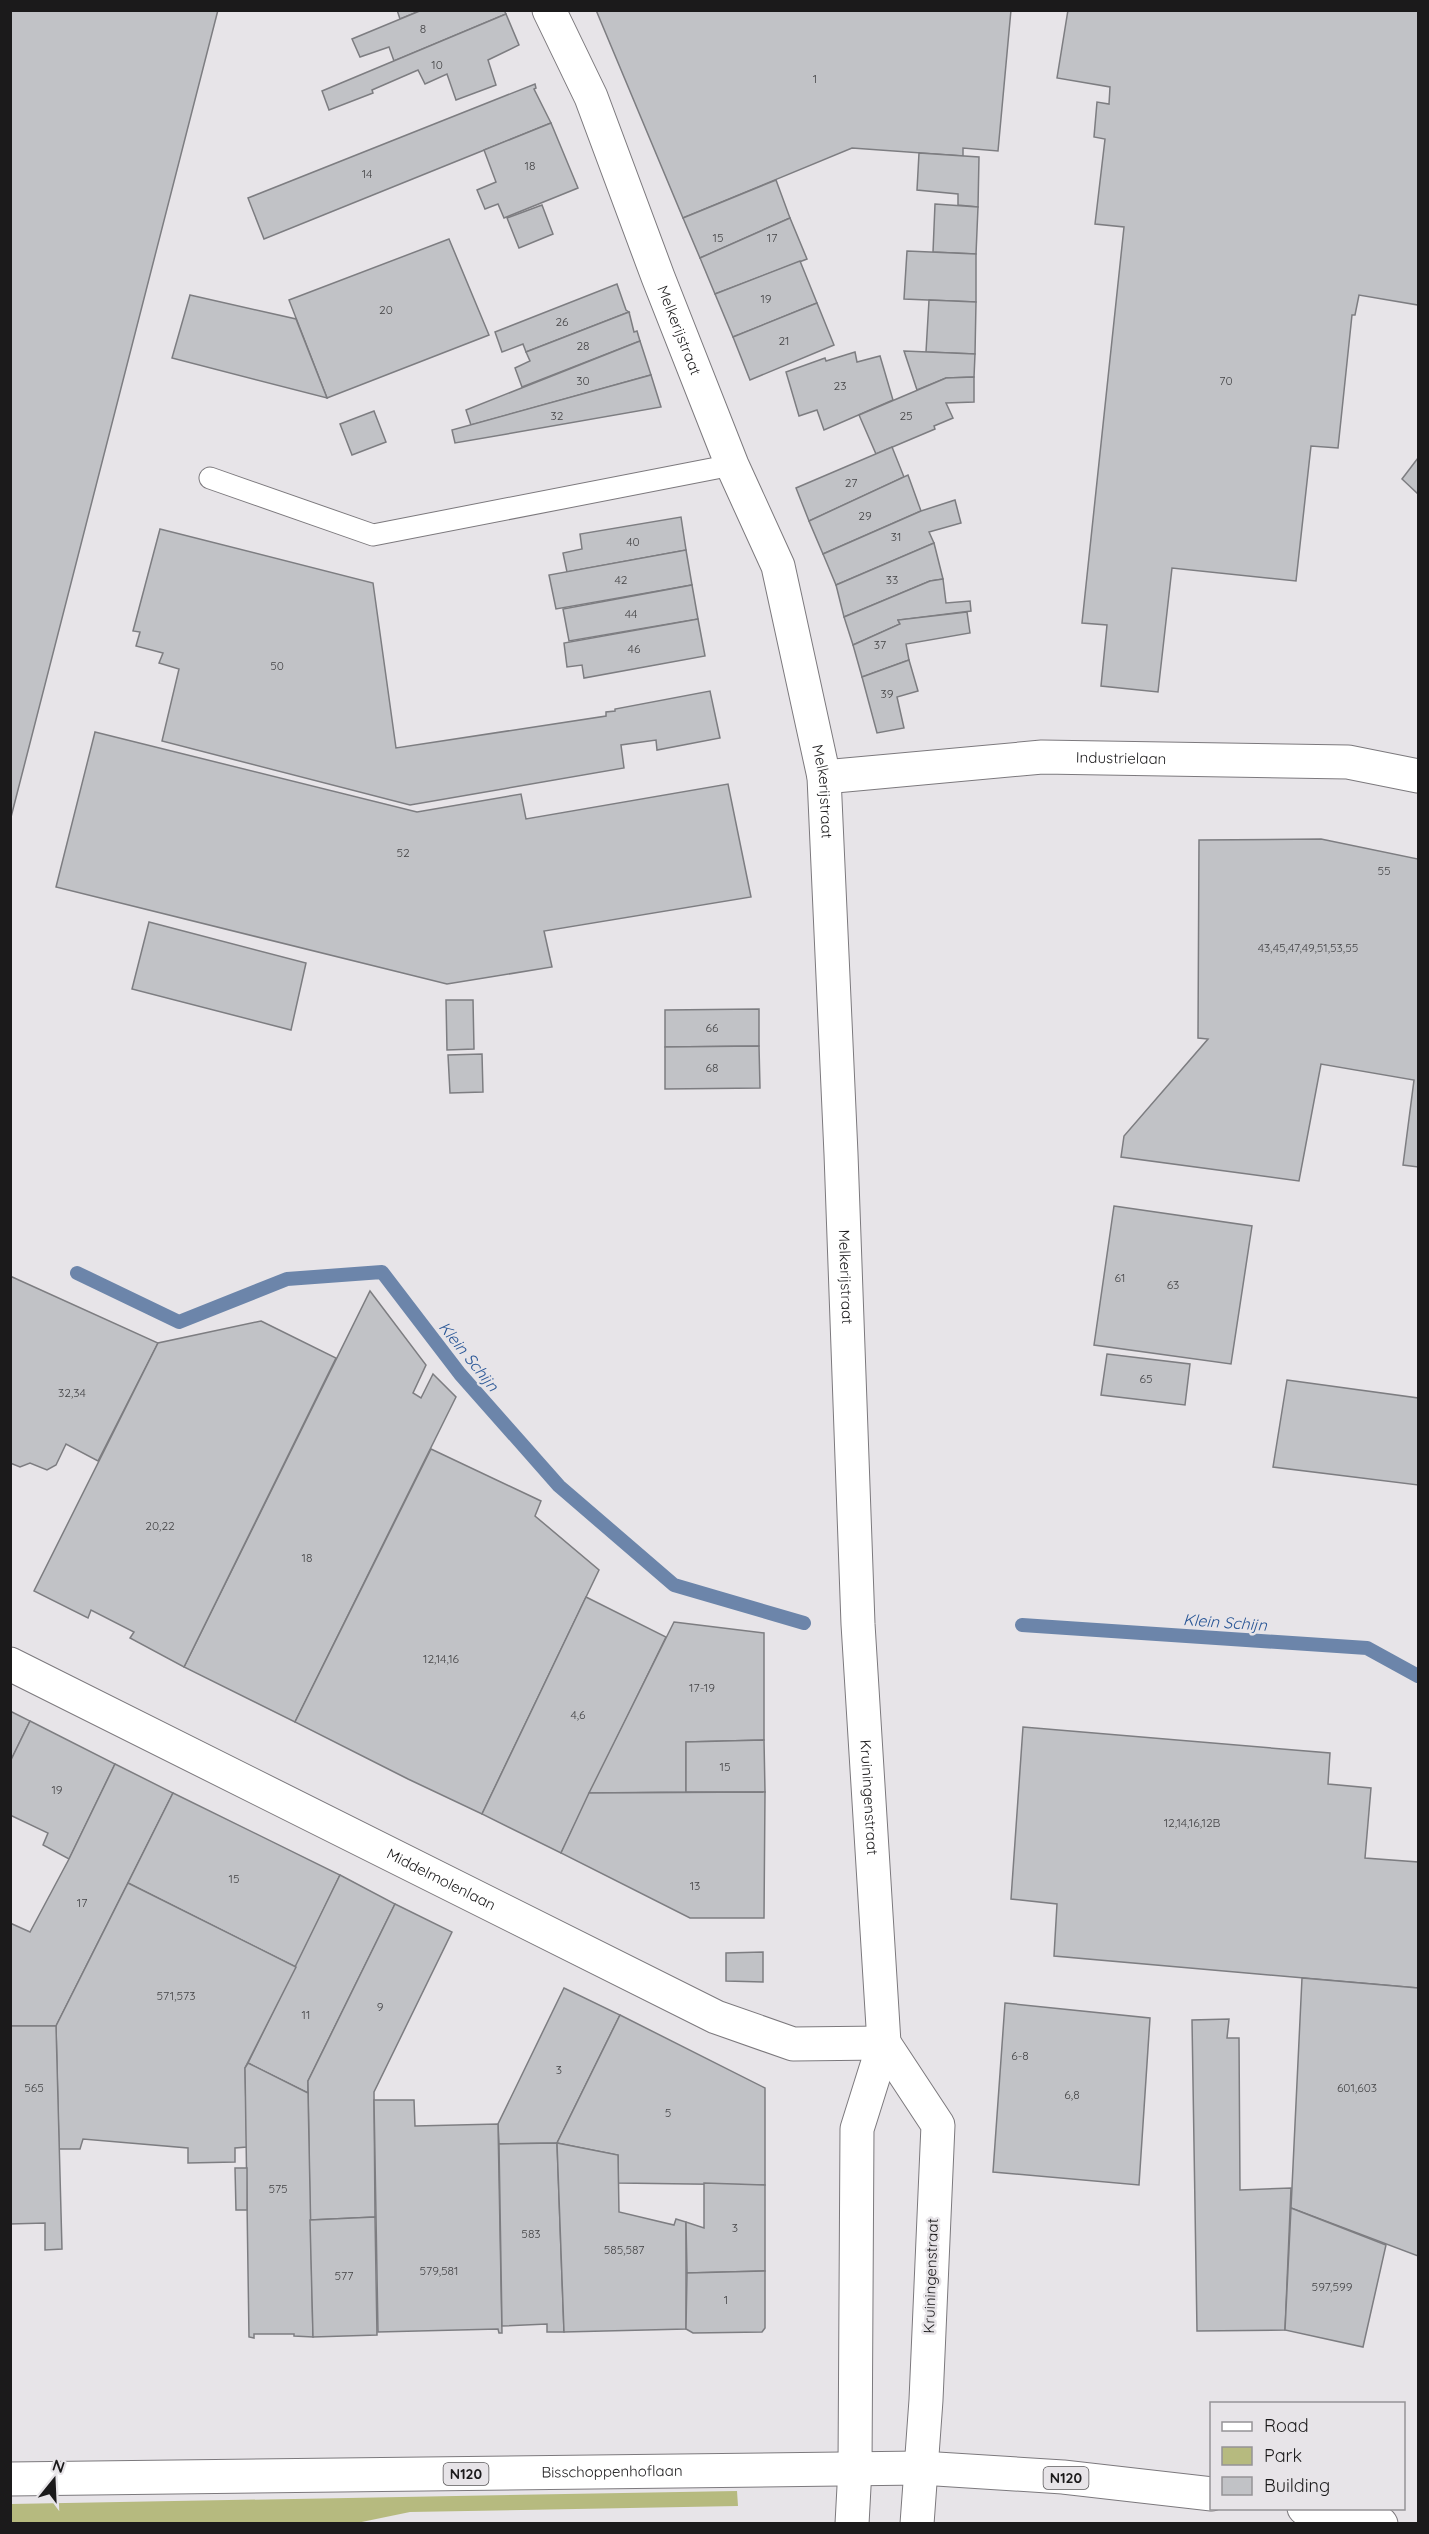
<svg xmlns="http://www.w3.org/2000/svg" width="1429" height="2534" viewBox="0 0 1429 2534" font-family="Quicksand,sans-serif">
<rect width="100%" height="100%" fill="#e7e4e8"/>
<polygon fill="#b6ba7f" points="737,2491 738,2506 410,2512 352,2524 10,2523 11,2504"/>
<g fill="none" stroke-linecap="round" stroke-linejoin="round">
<g stroke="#6c85aa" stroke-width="14">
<polyline points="77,1273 179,1322 287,1279 382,1272 460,1374 559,1486 674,1585 804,1623"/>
<polyline points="1022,1625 1367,1648 1418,1676"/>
</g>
</g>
<g fill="#c1c2c6" stroke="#7d7d81" stroke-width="1.5">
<polygon points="10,10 218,10 10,821"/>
<polygon points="397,10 422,10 400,19"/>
<polygon points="422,10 504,10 506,14 394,61 389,47 360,57 352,39"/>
<polygon points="596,10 1011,10 998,151 963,148 963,156 852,148 683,218"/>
<polygon points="1068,10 1418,10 1418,305 1359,295 1355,315 1352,315 1338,448 1311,446 1296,581 1172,568 1158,692 1101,686 1107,625 1082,623 1124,227 1095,224 1105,139 1094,137 1097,102 1109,104 1110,87 1057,78"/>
<polygon points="506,14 519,45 488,60 496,85 456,100 447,74 425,84 418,70 372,90 373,93 329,110 322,91"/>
<polygon points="535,84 536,88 534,89 551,123 264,239 248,198"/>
<polygon points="551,123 578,188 504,218 498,204 485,209 477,190 496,182 484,150"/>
<polygon points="919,153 979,157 978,207 958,205 958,194 917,190"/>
<polygon points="776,180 790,218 700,258 683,218"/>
<polygon points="935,204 978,207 976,254 933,252"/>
<polygon points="542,205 553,234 519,248 507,218"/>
<polygon points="790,218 807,259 715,294 700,258"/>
<polygon points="449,239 489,335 327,398 289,300"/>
<polygon points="907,251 976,254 976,302 904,299"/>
<polygon points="800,261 817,303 733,337 715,294"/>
<polygon points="617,284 626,310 629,312 526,352 523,344 502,352 495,332"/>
<polygon points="190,295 296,319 327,398 172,358"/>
<polygon points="929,300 976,302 975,354 926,352"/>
<polygon points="817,303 834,345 750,380 733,337"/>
<polygon points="629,312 634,332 637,331 640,341 522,387 515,368 530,361 526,352"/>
<polygon points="640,341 651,375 471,425 466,410"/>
<polygon points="904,351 975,354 974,377 946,378 917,390"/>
<polygon points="855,352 857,362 880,356 893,400 824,430 817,410 799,416 786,372 825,358 826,361"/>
<polygon points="651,375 661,407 455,443 452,430"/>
<polygon points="974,377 974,402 946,403 953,418 934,426 935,429 876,454 859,415 946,378"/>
<polygon points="374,411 386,442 352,455 340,424"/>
<polygon points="892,447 904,477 809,521 796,488"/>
<polygon points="1418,458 1418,494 1402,479"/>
<polygon points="908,475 921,511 823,554 809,521"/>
<polygon points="955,500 961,523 929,532 934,543 836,585 823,554 921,511"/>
<polygon points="681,517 686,550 567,572 563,553 582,549 580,534"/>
<polygon points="160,529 373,583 396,748 606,716 606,712 615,711 615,709 710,691 720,738 657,750 656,740 621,745 624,768 410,805 162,741 179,669 159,663 163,653 136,646 140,632 133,631"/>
<polygon points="934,543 943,579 930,581 844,617 836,585"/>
<polygon points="686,550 692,585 556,609 549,575"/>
<polygon points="943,579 946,603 970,601 971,611 898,620 900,624 853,645 844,617 930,581"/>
<polygon points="692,585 698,619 569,641 563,609"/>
<polygon points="967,612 970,633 906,644 909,660 862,677 853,645 900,624 898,620"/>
<polygon points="698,619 705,656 584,678 582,665 567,667 564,643"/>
<polygon points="909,660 918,691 897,697 904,728 877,733 862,677"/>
<polygon points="95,732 417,812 521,794 526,819 728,784 751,897 544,931 552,967 447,984 56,887"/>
<polygon points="1321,839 1418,859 1418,1167 1403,1165 1414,1080 1321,1064 1299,1181 1121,1157 1124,1136 1208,1039 1198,1038 1199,840"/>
<polygon points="149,922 306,963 291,1030 132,989"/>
<polygon points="446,1000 473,1000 474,1049 447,1050"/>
<polygon points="759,1009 759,1046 665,1047 665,1010"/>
<polygon points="759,1046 760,1088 665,1089 665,1047"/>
<polygon points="482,1054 483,1092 450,1093 448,1055"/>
<polygon points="1114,1206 1252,1226 1231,1364 1094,1345"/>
<polygon points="10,1276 158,1343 98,1461 66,1444 56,1465 47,1470 30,1463 20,1467 10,1463"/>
<polygon points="370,1291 426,1365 413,1393 421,1398 433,1374 456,1397 295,1722 184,1667"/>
<polygon points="261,1321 336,1358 184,1667 130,1638 134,1632 91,1610 88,1618 34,1591 158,1343"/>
<polygon points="1107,1354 1190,1364 1185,1405 1101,1395"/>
<polygon points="1287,1380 1418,1398 1418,1485 1273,1467"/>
<polygon points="431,1449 541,1501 535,1516 599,1570 482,1814 408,1779 295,1722"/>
<polygon points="586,1597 666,1637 561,1853 482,1814"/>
<polygon points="674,1622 764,1633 764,1740 686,1742 686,1792 589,1793"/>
<polygon points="10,1711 30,1721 10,1762"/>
<polygon points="30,1721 115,1764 69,1859 43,1845 48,1833 10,1815 10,1762"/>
<polygon points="1023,1727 1330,1753 1328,1784 1371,1788 1365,1858 1418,1862 1418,1988 1054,1956 1057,1904 1011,1899"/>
<polygon points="764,1740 765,1792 686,1792 686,1742"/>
<polygon points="115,1764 173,1793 56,2026 10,2026 10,1923 30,1932 69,1859"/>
<polygon points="765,1792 764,1918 690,1918 561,1853 589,1793"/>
<polygon points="173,1793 340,1875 296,1967 128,1883"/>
<polygon points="340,1875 395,1904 308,2081 308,2093 248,2063"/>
<polygon points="128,1883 296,1967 245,2068 247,2147 235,2148 235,2162 188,2163 188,2148 83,2139 80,2149 59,2149 56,2026"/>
<polygon points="395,1904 452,1932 374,2092 375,2217 310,2220 308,2081"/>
<polygon points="763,1952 763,1982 726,1981 726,1953"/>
<polygon points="1302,1978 1418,1988 1418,2256 1291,2208"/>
<polygon points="564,1988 620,2015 557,2143 499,2144 498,2124"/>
<polygon points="1005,2003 1150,2018 1139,2185 993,2172"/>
<polygon points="620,2015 765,2088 765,2185 618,2183 618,2155 557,2143"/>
<polygon points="1229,2019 1227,2038 1239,2038 1240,2190 1291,2188 1285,2330 1197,2331 1192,2020"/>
<polygon points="10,2026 56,2026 62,2249 45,2250 45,2223 10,2224"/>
<polygon points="248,2063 308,2093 313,2337 294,2336 294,2334 254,2334 254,2338 249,2337 245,2068"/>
<polygon points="374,2100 414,2100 415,2126 498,2124 502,2333 499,2333 498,2329 378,2332"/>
<polygon points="557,2143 564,2332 547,2332 547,2324 502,2326 499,2144"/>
<polygon points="557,2143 618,2155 619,2212 674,2225 676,2219 686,2222 686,2329 564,2332"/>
<polygon points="235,2168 247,2168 247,2210 236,2210"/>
<polygon points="704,2183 765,2185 765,2271 687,2273 686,2222 704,2228"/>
<polygon points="1291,2208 1386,2245 1363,2347 1285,2330"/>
<polygon points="375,2217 377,2335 313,2337 310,2220"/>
<polygon points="765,2271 765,2328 762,2332 693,2333 686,2329 687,2273"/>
</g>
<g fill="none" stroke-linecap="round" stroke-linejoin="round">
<g stroke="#7c797d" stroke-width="23">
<polyline id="lane" points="210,478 373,535 732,465"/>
</g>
<g stroke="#7c797d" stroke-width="35">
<g id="street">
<path id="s1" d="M549 10 591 97 658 277 732 465 778 566 824 777 841 1154 858 1624 884 2043 857 2129 855 2468 852 2524"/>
<path id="s2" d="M824 777 1042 757 1348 762 1418 776"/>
<path id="s3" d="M10 1664 716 2017 793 2044 884 2043"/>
<polyline points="884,2043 938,2125 926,2400 917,2524"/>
</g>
</g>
<g stroke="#7c797d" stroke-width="35">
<g id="primary">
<path id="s4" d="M10 2479 921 2468 1063 2477 1212 2494"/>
<polyline points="1304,2508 1381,2524"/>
</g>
</g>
<use href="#lane" stroke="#fff" stroke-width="21"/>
<use href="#street" stroke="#fff" stroke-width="33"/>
<use href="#primary" stroke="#fff" stroke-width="33"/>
</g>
<g text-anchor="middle" stroke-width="5" stroke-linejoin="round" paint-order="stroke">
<g font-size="12" fill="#444446">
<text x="423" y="33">8</text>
<text x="437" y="69">10</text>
<text x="815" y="83">1</text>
<text x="530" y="170">18</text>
<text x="367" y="178">14</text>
<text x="718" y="242">15</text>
<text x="772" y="242">17</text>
<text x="766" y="303">19</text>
<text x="386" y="314">20</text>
<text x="562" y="326">26</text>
<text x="784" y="345">21</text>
<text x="583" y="350">28</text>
<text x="583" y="385">30</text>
<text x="1226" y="385">70</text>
<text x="840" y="390">23</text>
<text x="557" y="420">32</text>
<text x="906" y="420">25</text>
<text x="851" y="487">27</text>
<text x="865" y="520">29</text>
<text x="896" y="541">31</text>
<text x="633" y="546">40</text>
<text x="621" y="584">42</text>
<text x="892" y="584">33</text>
<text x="631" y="618">44</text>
<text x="880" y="649">37</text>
<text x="634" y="653">46</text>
<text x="277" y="670">50</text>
<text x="887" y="698">39</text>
<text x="403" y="857">52</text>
<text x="1384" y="875">55</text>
<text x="1308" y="952">43,45,47,49,51,53,55</text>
<text x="712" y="1032">66</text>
<text x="712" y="1072">68</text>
<text x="1120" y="1282">61</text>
<text x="1173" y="1289">63</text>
<text x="1146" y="1383">65</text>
<text x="72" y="1397">32,34</text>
<text x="160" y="1530">20,22</text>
<text x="307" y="1562">18</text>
<text x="441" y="1663">12,14,16</text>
<text x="702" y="1692">17-19</text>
<text x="578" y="1719">4,6</text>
<text x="725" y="1771">15</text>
<text x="57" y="1794">19</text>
<text x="1192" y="1827">12,14,16,12B</text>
<text x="234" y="1883">15</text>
<text x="695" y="1890">13</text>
<text x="82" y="1907">17</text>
<text x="176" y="2000">571,573</text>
<text x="380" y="2011">9</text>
<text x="306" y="2019">11</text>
<text x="1020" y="2060">6-8</text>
<text x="559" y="2074">3</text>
<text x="34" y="2092">565</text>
<text x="1357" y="2092">601,603</text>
<text x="1072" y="2099">6,8</text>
<text x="668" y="2117">5</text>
<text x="278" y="2193">575</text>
<text x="735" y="2232">3</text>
<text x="531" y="2238">583</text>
<text x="624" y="2254">585,587</text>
<text x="439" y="2275">579,581</text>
<text x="344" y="2280">577</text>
<text x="1332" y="2291">597,599</text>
<text x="726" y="2304">1</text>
</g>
<g fill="#e7e4e8" stroke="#585758" stroke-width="1.5">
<rect x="443.5" y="2463" width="45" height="22" rx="4.5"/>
<rect x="1043.5" y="2467" width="45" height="22" rx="4.5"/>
</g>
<g font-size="14" font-weight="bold" fill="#1b1a1b">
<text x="466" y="2479">N120</text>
<text x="1066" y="2483">N120</text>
</g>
<g font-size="15" fill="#1b1a1b" stroke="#e7e4e8">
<text dy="5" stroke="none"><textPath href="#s1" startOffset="346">Melkerijstraat</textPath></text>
<text dy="5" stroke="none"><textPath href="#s2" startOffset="298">Industrielaan</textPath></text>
<text dy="5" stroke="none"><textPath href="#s1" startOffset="832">Melkerijstraat</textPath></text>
<text dy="5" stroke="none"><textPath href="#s1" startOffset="1318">Melkerijstraat</textPath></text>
<text dy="5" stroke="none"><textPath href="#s1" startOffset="1839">Kruiningenstraat</textPath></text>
<text dy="5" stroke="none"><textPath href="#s3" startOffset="482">Middelmolenlaan</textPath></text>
<text transform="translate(931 2276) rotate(-88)" y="5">Kruiningenstraat</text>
<text dy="5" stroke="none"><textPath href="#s4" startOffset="602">Bisschoppenhoflaan</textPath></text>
</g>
<g font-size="16" font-style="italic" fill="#295696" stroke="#e7e4e8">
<text transform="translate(469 1356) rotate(51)" y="6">Klein Schijn</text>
<text transform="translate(1225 1622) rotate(4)" y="6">Klein Schijn</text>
</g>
</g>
<rect width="1429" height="2534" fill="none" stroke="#1b1a1b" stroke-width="24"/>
<rect x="1210" y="2402" width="195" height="108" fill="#e7e4e8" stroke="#959396" stroke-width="1.5"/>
<rect x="1222" y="2422" width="30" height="9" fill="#ffffff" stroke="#959396" stroke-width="1.5"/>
<text x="1264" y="2432" font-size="18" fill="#1b1a1b">Road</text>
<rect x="1222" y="2447" width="30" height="18" fill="#b6ba7f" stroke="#959396" stroke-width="1.5"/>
<text x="1264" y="2462" font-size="18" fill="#1b1a1b">Park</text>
<rect x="1222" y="2477" width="30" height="18" fill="#c1c2c6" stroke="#959396" stroke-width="1.5"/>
<text x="1264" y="2492" font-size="18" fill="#1b1a1b">Building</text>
<g transform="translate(54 2480) rotate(18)" stroke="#e7e4e8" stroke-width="4.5" paint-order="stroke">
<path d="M0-4.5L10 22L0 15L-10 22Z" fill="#1b1a1b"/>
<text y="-9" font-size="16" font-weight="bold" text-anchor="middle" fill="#1b1a1b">N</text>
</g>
</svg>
